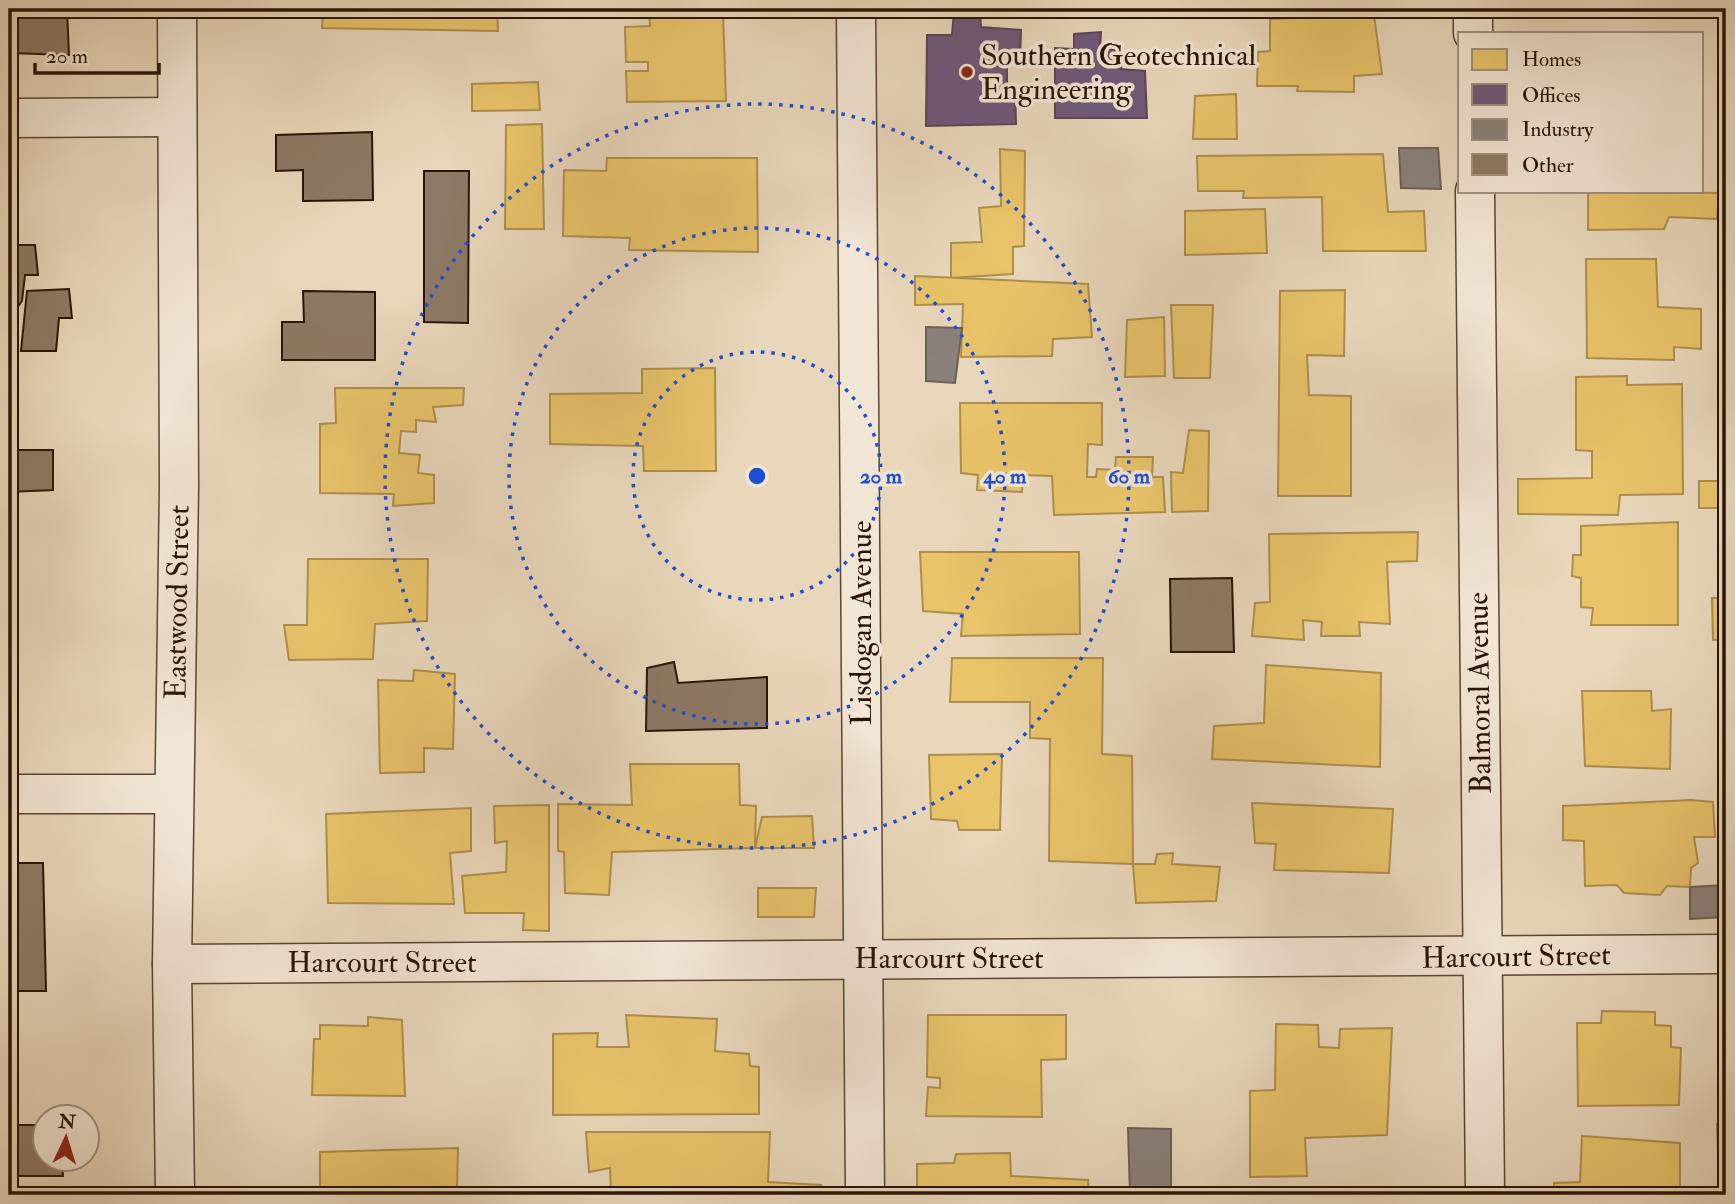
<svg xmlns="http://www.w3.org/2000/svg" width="1735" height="1204" viewBox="0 0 1735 1204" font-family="'IM FELL Double Pica',serif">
<rect width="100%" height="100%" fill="#e9d7bb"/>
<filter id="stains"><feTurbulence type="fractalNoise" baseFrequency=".00286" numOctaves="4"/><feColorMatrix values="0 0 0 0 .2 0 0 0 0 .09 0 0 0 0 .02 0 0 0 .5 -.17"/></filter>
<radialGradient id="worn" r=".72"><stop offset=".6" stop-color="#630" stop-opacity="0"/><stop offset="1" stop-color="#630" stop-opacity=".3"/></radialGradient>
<g fill="#e9c46a" stroke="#af8f4c" stroke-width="2">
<polygon points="323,9 497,9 498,31 322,28"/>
<polygon points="723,12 726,101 627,102 626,71 648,71 648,62 626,62 625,27 650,26 649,13"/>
<polygon points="1374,15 1382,74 1354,76 1354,92 1297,91 1298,86 1257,86 1258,52 1270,51 1270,19"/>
<polygon points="538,82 540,110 472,111 472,84"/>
<polygon points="1236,94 1237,139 1193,139 1195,96"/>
<polygon points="542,124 544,229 505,229 506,125"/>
<polygon points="1000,149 1025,151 1024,246 1013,247 1013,274 951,278 951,243 982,242 979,208 1001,206"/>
<polygon points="1383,154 1388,212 1424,211 1426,251 1323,251 1322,197 1243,198 1244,191 1198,191 1197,156"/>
<polygon points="607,158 757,158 758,252 629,250 630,238 563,236 564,170 606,171"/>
<polygon points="1588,191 1719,193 1717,219 1669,217 1664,229 1588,230"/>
<polygon points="1265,209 1267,253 1185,255 1185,211"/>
<polygon points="1586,259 1656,259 1658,307 1701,309 1701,349 1674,347 1674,360 1587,358"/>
<polygon points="915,276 1088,284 1092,337 1053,339 1052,356 961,357 963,304 915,305"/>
<polygon points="1345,290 1344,356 1307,355 1309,395 1351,396 1351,496 1278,496 1280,291"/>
<polygon points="1171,305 1213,305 1210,378 1174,378"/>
<polygon points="1164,317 1165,376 1125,377 1127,320"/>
<polygon points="715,368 716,471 644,471 643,446 550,444 550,394 642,393 642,369"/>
<polygon points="1627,376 1627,385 1682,384 1683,494 1620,495 1618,515 1518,514 1518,479 1592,478 1592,451 1576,450 1576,377"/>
<polygon points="335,388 464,388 463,405 433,407 436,422 416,420 416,432 401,431 399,453 420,455 418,473 434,475 434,503 393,506 394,494 320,493 320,424 336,423"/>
<polygon points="960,403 1102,403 1102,445 1088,444 1087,477 1096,477 1097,469 1115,470 1116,457 1153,457 1152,477 1163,477 1165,512 1054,515 1052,476 1023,475 1022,492 977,490 978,475 961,473"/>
<polygon points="1189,430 1209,431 1208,511 1172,512 1171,472 1183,473"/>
<rect x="1699" y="481" width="27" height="27"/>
<polygon points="1678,522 1678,625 1591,625 1593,608 1581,607 1581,578 1572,576 1573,555 1581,555 1581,526"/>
<polygon points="1418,532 1417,561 1387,562 1390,624 1359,622 1360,636 1321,636 1322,622 1303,620 1304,640 1252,636 1255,603 1270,602 1269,534"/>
<polygon points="920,552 1079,552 1080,634 961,636 963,614 923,611"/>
<polygon points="308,559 428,559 427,621 375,624 373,659 289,660 284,625 307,625"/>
<polygon points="1712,598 1726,598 1726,639 1713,640"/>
<polygon points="952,658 1103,658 1102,754 1132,756 1133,864 1049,861 1050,739 1030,738 1030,702 950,702"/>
<polygon points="1266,665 1381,673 1380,767 1212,759 1214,726 1264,723"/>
<polygon points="414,670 455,674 453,749 424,748 424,772 380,773 378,680 413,681"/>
<polygon points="1582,691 1651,691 1652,711 1671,709 1670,769 1585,766"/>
<polygon points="1002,754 1000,830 959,830 957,821 931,819 929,755"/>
<polygon points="630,764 739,764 740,805 756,806 755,848 612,852 609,895 565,893 564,852 558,851 558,804 632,805"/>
<polygon points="1691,800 1713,802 1715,837 1694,837 1698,863 1691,868 1690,887 1667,886 1660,895 1624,893 1617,885 1585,886 1584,841 1563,840 1563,806"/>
<polygon points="1252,803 1393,809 1389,873 1274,870 1276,844 1255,843"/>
<polygon points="549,805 549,931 523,930 524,913 465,913 462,876 506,872 507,841 495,843 494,806"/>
<polygon points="471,808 471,851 450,853 454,904 328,903 326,814"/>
<polygon points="812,816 814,848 755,848 762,817"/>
<polygon points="1173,853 1172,864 1220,867 1216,901 1136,903 1133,864 1155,864 1157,854"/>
<polygon points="758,888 816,888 814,917 758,917"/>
<polygon points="1602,1011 1655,1012 1655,1025 1671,1026 1671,1047 1681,1048 1679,1105 1578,1106 1577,1023 1601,1023"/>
<polygon points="626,1015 717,1019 715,1051 749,1054 750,1066 759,1067 759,1114 553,1115 553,1034 598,1033 597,1047 629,1047"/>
<polygon points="928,1015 1066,1015 1066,1059 1041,1060 1042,1117 926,1116 928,1087 940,1088 940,1078 927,1077"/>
<polygon points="368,1017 402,1020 405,1096 312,1095 314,1039 320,1039 320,1025 368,1026"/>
<polygon points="1276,1024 1318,1025 1319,1047 1339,1048 1340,1029 1392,1028 1387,1135 1305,1138 1307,1176 1250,1177 1250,1091 1275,1090"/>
<polygon points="1717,1124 1726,1124 1726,1182 1719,1183"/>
<polygon points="586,1132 770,1132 768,1182 821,1185 822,1195 611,1195 610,1168 589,1172"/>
<polygon points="1582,1136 1680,1143 1680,1195 1554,1195 1554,1183 1580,1182"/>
<polygon points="458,1148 457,1189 422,1189 423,1195 320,1195 320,1152"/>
<polygon points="1010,1153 1011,1176 1088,1180 1089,1195 917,1195 917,1164 954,1163 956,1154"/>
</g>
<g fill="#6d597a" stroke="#594457" stroke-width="2">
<polygon points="954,10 980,11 981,27 1021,30 1020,58 1007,58 1007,85 1015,85 1016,124 926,126 927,35 952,35"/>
<polygon points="1101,32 1100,50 1123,49 1121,69 1145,71 1147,118 1055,118 1055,48 1074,49 1074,34"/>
</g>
<g fill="#8a817c" stroke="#6d6058" stroke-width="2">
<polygon points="1399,148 1438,148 1441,189 1401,188"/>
<polygon points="926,327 962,328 955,383 926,381"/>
<polygon points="1726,885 1726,917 1690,919 1690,887"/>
<polygon points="1128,1128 1171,1129 1171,1195 1130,1195"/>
</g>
<g fill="#8d7964" stroke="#291405" stroke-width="2">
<polygon points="9,9 67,9 69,55 9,53"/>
<polygon points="372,132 373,200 303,201 303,170 276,171 276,135"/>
<polygon points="424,171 469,171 468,323 424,322"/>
<polygon points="9,245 35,245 38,275 25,275 22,301 17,308 9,308"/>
<polygon points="69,289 72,318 59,318 56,351 21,351 27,291"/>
<polygon points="303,291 375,292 375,360 282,360 282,322 304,322"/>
<polygon points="9,450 53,450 53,490 9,492"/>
<polygon points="1232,578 1234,652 1171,652 1170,579"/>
<polygon points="674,662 678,683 767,677 767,728 646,731 647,668"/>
<polygon points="9,863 43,863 46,991 9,991"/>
<rect x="9" y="1064" width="7" height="25"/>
<polygon points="9,1125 46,1125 46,1158 62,1158 63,1176 9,1176"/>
</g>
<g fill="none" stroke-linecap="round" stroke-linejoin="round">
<g stroke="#594532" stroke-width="41">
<g id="minor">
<polyline points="856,9 865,1195"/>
<polyline points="1473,9 1473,33"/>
<polyline points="9,118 177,117"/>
<polyline points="1475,191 1485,1195"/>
<polyline points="9,794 173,794"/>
<polyline points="172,964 1726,954"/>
<polyline points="175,1195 172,964 179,486 177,9"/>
</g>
</g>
<use href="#minor" stroke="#f1e5d3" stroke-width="38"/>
</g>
<g fill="none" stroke="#1d4ed8" stroke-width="3.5" stroke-dasharray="3.5 7">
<circle cx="757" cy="476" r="124"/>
<circle cx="757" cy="476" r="248"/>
<circle cx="757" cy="476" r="372"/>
</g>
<circle fill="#8f2418" stroke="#f1e5d3" stroke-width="2.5" cx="967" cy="72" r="7"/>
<g text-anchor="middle" stroke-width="7" stroke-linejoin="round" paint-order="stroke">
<g font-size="30" fill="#291405" stroke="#f1e5d3" text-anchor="start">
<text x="981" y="65">Southern Geotechnical<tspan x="981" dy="34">Engineering</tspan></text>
</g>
<g font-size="30" fill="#291405" stroke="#f1e5d3">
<text transform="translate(177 602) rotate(-89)" y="10">Eastwood Street</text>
<text transform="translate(861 623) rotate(-90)" y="10">Lisdogan Avenue</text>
<text transform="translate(1479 693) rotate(-91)" y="10">Balmoral Avenue</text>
<text transform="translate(1516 956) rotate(-1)" y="10">Harcourt Street</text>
<text x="949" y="968">Harcourt Street</text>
<text x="382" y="972">Harcourt Street</text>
</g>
</g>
<circle cx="757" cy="476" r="10" fill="#1d4ed8" stroke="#f1e5d3" stroke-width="3.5"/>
<g font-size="21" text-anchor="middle" font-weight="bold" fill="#1d4ed8" stroke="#f1e5d3" stroke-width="7" stroke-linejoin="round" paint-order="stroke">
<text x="881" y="483">20 m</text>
<text x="1005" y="483">40 m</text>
<text x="1129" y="483">60 m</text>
</g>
<rect width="1735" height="1204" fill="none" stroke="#e9d7bb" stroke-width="35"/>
<rect x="10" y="10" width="1714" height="1183" fill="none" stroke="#291405" stroke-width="3.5"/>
<rect x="18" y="18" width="1700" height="1169" fill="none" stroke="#291405" stroke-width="2"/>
<rect x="1458" y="32" width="245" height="161" fill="#f1e5d3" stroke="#a19181" stroke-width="2"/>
<rect x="1472" y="49" width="35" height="21" fill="#e9c46a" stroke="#a19181" stroke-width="2"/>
<text x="1522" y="66" font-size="21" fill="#291405">Homes</text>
<rect x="1472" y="84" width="35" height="21" fill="#6d597a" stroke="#a19181" stroke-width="2"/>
<text x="1522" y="102" font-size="21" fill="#291405">Offices</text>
<rect x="1472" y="119" width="35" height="21" fill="#8a817c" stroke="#a19181" stroke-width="2"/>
<text x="1522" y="136" font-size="21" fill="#291405">Industry</text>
<rect x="1472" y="154" width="35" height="21" fill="#8d7964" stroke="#a19181" stroke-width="2"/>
<text x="1522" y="172" font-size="21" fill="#291405">Other</text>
<g transform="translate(66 1138) rotate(4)"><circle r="33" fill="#f1e5d3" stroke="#a19181" stroke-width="2"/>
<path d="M0-5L12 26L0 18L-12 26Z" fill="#8f2418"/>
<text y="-10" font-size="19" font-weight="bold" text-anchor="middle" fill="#291405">N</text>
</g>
<path d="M35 63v10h124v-10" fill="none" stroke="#291405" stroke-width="3.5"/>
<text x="46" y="63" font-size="21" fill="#291405" stroke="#f1e5d3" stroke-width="5" paint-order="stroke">20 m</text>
<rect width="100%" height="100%" filter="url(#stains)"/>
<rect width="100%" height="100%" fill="url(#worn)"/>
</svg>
